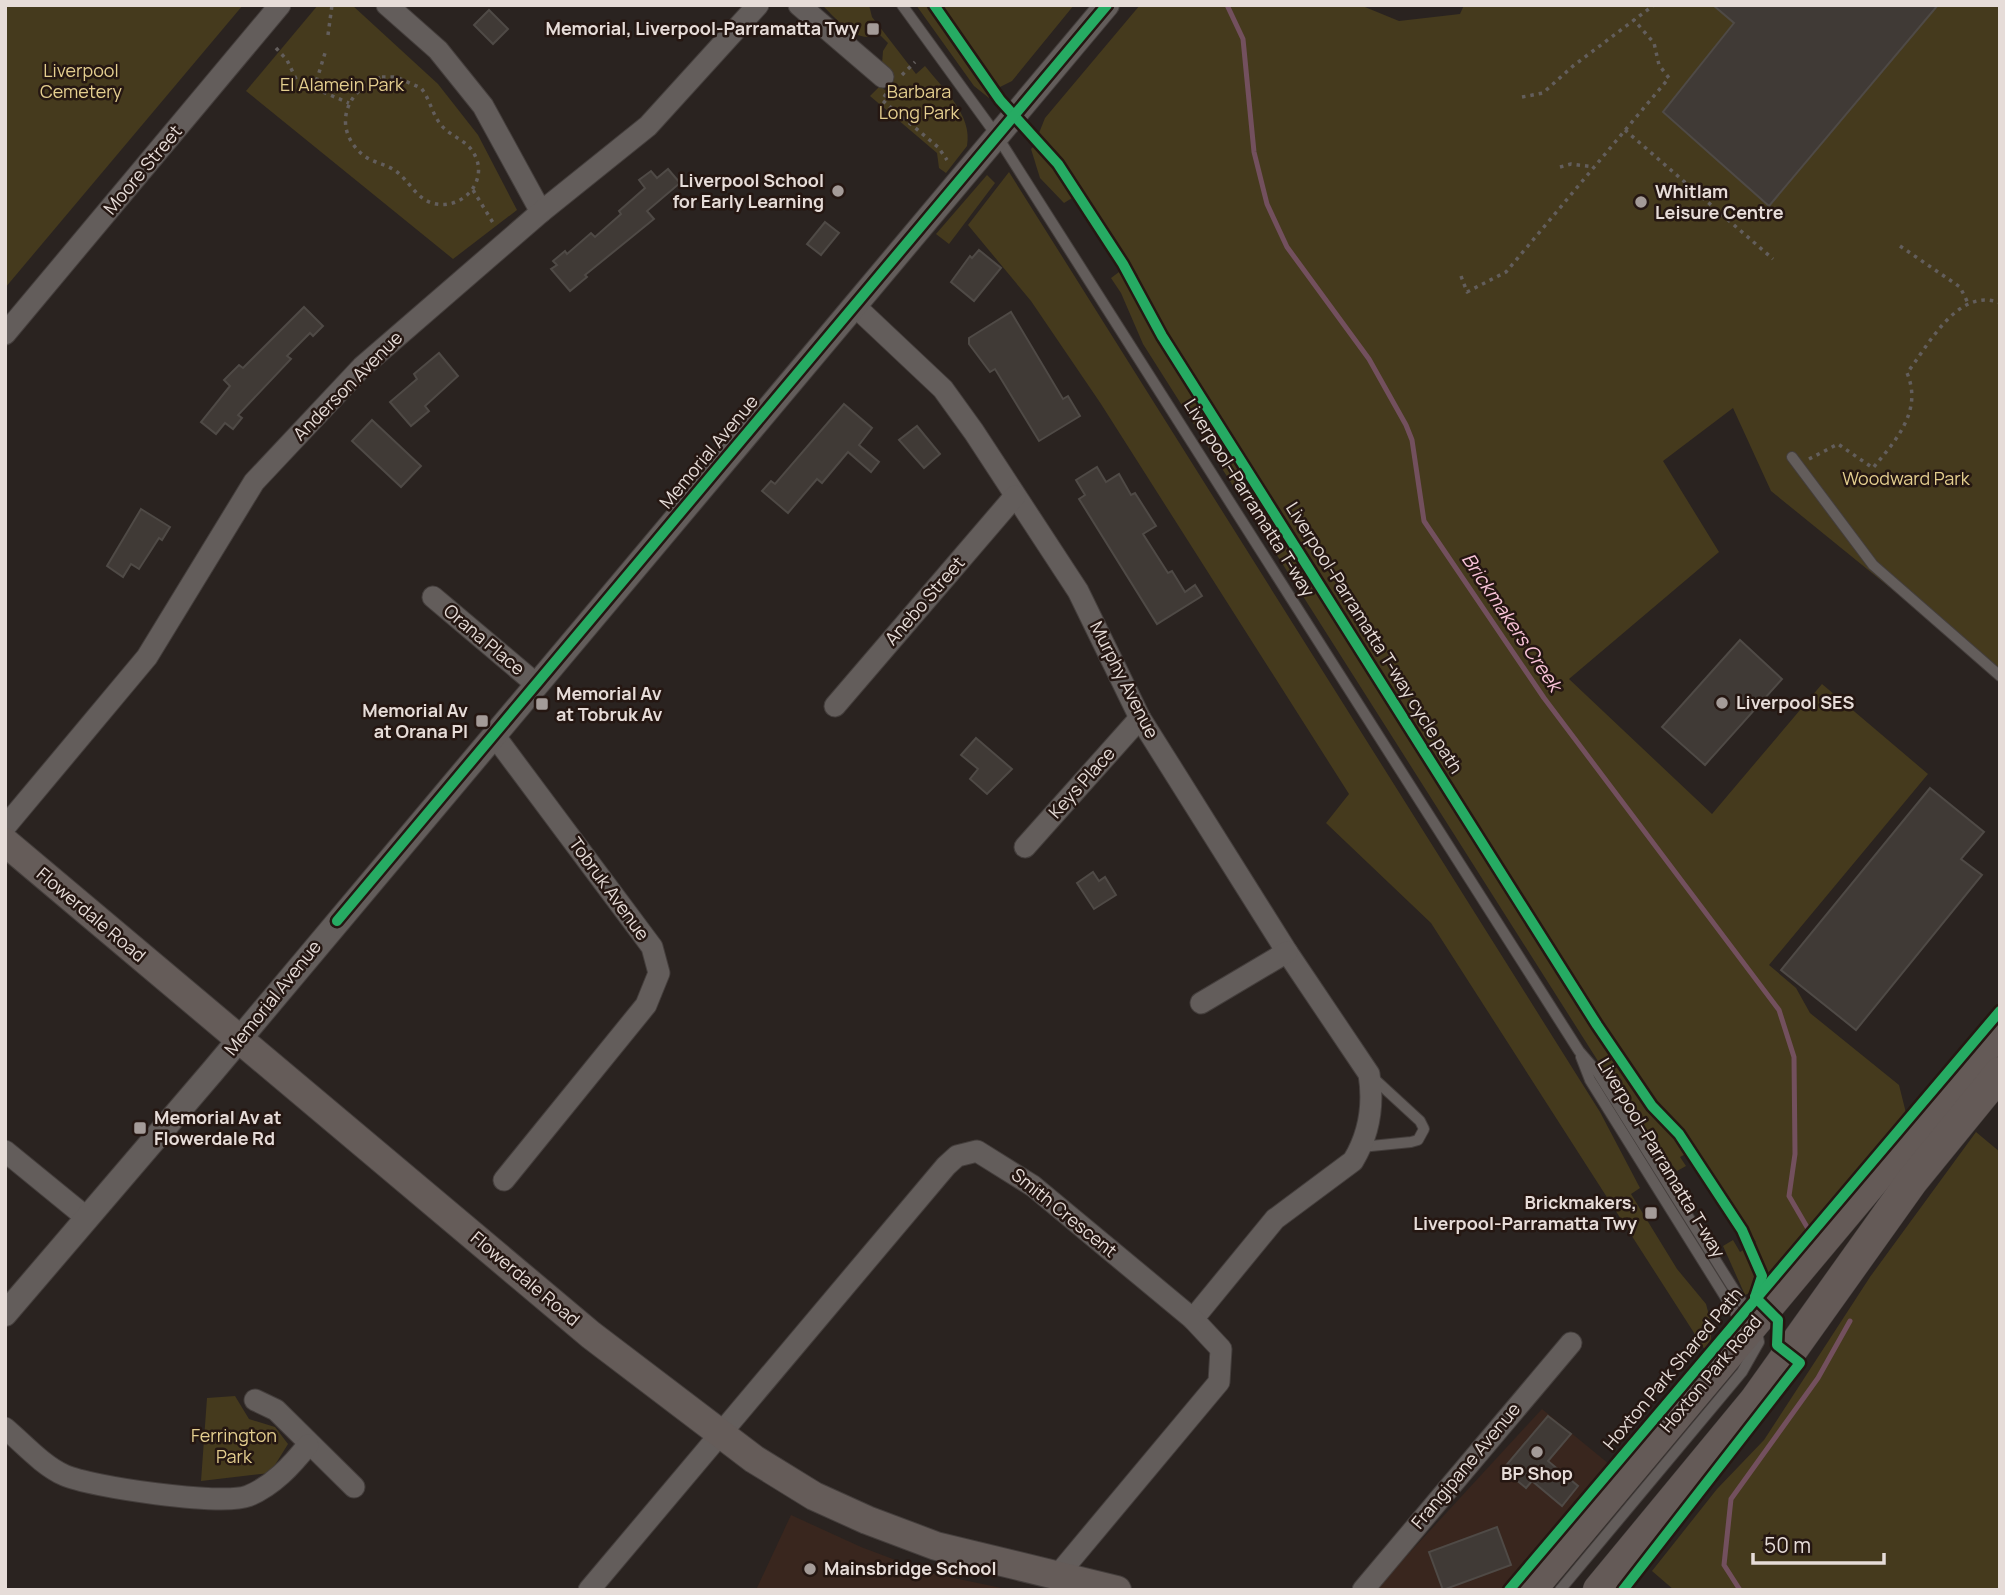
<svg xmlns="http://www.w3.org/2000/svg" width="2005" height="1595" viewBox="0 0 2005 1595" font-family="Manrope,sans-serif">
<rect width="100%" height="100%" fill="#2a2320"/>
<g fill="#39261e">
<polygon points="1542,1409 1609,1464 1503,1590 1380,1590 1378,1587"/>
<polygon points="791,1515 861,1547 930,1573 1011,1590 756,1590"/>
</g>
<g fill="#453a1d">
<polygon points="5,5 243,5 5,288"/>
<polygon points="318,5 352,5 438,84 478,135 517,210 453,259 246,91"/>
<path d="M822 5H869L872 17 916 74 925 66C943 89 973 115 967 146L946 173 939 168 937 153 870 96 880 86 885 90 894 79 882 64 883 51 888 43 879 34C857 46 837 19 822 5Z"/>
<polygon points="916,5 1074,5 1012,81 990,92 989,98 974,86"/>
<polygon points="1140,5 1360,5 1399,21 1460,14 1464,5 2000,5 2000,677 1771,491 1733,408 1663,461 1719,552 1569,679 1712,814 1822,684 1928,774 1769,965 1796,988 1810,1013 1899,1085 1906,1113 1752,1292 1745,1295 1723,1246 1733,1240 1740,1252 1756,1242 1695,1149 1680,1157 1686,1166 1677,1171 1636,1121 1143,344 1121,293 1111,278 1119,272 1126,283 1138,276 1065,163 1040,140 1039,133 1045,118"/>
<polygon points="1035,145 1064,177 1072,198 1064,203 1040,178 1031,149"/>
<polygon points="1009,172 1600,1112 1640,1188 1631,1194 1677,1269 1706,1304 1711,1323 1711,1339 1705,1350 1431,923 1326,823 1349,794 1101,404 1031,301 968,225"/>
<polygon points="987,175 995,183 949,244 936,234"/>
<polygon points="1976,1132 2000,1152 2000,1590 1674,1590 1652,1571 1717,1489 1764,1440 1870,1277"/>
<polygon points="235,1396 249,1419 275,1427 288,1444 270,1473 201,1481 207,1398"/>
</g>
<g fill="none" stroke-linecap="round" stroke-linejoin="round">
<g stroke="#73505e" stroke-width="5">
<polyline points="1227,5 1243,39 1254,152 1267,204 1287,247 1369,359 1406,425 1412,440 1424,521 1544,698 1779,1010 1794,1057 1795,1154 1789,1196 1807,1227"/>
<polyline points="1740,1590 1724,1565 1731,1499 1818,1378 1850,1321"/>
</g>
</g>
<g fill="#403a36" stroke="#4f4a46" stroke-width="2">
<polygon points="1713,5 1938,5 1769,206 1663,112 1734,23"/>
<polygon points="489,10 508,29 493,44 474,25"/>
<polygon points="668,169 680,183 647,211 654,219 585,275 587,277 570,291 551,269 557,265 553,261 565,251 567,254 591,233 595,237 621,214 619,211 645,188 639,180 651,171 657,178"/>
<polygon points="825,222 839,233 821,255 807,244"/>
<polygon points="979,250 1001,268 974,301 951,282 970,256 972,258"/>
<polygon points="304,307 323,326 313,336 310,333 287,356 291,359 238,415 242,418 233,429 225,423 216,434 201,422 230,386 224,380 239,365 243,368"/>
<polygon points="1011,312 1063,399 1068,396 1080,416 1039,441 995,369 990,372 969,344 969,338"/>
<polygon points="439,353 458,376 425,406 429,411 411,426 390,402 417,379 414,374"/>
<polygon points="844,404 872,428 859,445 879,462 871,472 848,452 822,483 817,479 788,513 762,491 771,481 775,484"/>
<polygon points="372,420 421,466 401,487 352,441"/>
<polygon points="917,426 940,454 924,468 899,440"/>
<polygon points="1097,467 1106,482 1119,474 1131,495 1135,493 1156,526 1143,534 1168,573 1172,571 1185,592 1195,585 1202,596 1157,624 1079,499 1085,495 1076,480"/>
<polygon points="141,509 170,527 162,540 159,538 139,569 131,564 123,577 107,566"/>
<polygon points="1740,640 1782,679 1705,765 1662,727"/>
<polygon points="976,738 1012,769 987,794 970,779 978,769 961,755"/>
<polygon points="1930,788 1984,832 1961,859 1982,875 1856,1030 1781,970"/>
<polygon points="1093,872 1099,881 1105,877 1116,895 1094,909 1077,883"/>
<polygon points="1548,1416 1571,1434 1548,1461 1578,1486 1562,1506 1532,1481 1526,1488 1503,1469"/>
<polygon points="1497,1527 1511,1565 1443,1590 1429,1552"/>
</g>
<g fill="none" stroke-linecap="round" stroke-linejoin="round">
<g stroke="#443e3c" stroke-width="12">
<g id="service">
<polyline points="902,5 997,136 1579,1051 1598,1073 1755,1323 1759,1342 1742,1372 1560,1590"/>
<polyline points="1792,457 1873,565 2000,676"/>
<polyline points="1581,1057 1590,1080 1744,1327"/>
<polyline points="1361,1147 1411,1142 1418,1140 1424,1129 1420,1121 1370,1075"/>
</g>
</g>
<g stroke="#443e3c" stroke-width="23">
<g id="minor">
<polyline points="387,5 438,50 483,106 541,212"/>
<polyline points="799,5 883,77"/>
<path d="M855 306 943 389 974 432 1078 591 1140 718 1287 952 1369 1074C1374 1105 1370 1133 1353 1161L1275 1219 1193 1319"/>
<polyline points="5,334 280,5"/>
<polyline points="433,597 536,684"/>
<polyline points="835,706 1015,496"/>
<polyline points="494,735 652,947 659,973 646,1005 504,1180"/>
<polyline points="5,827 147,657 254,482 362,367 541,212 648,126 758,5"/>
<polyline points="1025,847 1140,718"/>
<polyline points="1201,1003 1287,952"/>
<polyline points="5,1151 87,1218"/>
<polyline points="255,1400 276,1410 354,1487"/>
<path d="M5 1428C23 1443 42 1465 64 1475 90 1487 222 1506 248 1496 273 1486 292 1465 308 1445"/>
<polyline points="589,1590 946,1166 957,1156 977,1151 1033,1186 1193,1319 1221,1349 1219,1382 1057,1576"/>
<polyline points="1363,1590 1571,1343"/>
</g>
</g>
<g stroke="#443e3c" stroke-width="26">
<polyline id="tertiary" points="5,1314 212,1072 1107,5"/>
</g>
<g stroke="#443e3c" stroke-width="30">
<polyline id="secondary" points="5,842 591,1335 754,1459 814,1496 867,1520 936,1546 1117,1590"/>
</g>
<g stroke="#443e3c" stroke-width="33">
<g id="primary">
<polyline points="1530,1590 2000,1029"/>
<polyline points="1599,1590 1755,1401 1912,1181 2000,1073"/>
</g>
</g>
<g stroke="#635e5c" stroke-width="3.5" stroke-dasharray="3.5 5" stroke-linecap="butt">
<polyline points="328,35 332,5"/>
<polyline points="276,48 287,60 297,81 349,103"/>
<polyline points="902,75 915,62"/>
<path d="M382 77H396L421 88C430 99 432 114 441 125 450 136 466 140 473 152 491 180 462 212 432 203 416 198 409 181 397 172 387 164 373 163 363 155 331 128 346 89 382 77Z"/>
<polyline points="314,89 325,53"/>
<polyline points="886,94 882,100 938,147 947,160"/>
<polyline points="1522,97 1543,93 1573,66 1654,5"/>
<polyline points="1625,130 1773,259"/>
<polyline points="1560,167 1571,164 1594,167"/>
<polyline points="473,190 495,226"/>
<polyline points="1900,246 1960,287 1968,303"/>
<polyline points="1461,276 1467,292 1506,272 1669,78 1659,65 1654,43 1634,20"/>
<path d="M1809 459 1838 444 1873 468C1896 440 1923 411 1907 373 1928 346 1958 286 2000 303"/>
</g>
<use href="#service" stroke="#635d5b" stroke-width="10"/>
<use href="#minor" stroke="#635d5b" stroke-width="21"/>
<use href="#tertiary" stroke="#635d5b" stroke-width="24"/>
<use href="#secondary" stroke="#655c59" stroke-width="28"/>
<use href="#primary" stroke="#645a57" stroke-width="32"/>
<g stroke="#251712" stroke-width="15">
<g id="cycleway">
<polyline points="934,5 1000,100 1058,164 1123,264 1162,336 1597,1025 1652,1106 1679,1134 1698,1163 1742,1230 1762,1276 1755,1297"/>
<polyline points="337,921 1107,5"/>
<polyline points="1509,1590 2000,1011"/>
<polyline points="1623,1590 1800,1363 1777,1345 1778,1320 1755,1297"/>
</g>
</g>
<use href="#cycleway" stroke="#26ab63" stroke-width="10"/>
</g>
<g fill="#a49b98" stroke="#251712" stroke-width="2.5">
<rect x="866" y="22" width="14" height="14" rx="3.5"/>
<circle cx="838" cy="191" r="7"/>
<circle cx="1641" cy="202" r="7"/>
<circle cx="1722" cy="703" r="7"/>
<rect x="535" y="697" width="14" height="14" rx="3.5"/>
<rect x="475" y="714" width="14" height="14" rx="3.5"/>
<rect x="133" y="1121" width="14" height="14" rx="3.5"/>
<rect x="1644" y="1206" width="14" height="14" rx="3.5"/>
<circle cx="1537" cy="1452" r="7"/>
<circle cx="810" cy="1569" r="7"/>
</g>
<g text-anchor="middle" stroke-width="5" stroke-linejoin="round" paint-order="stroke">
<g font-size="18" font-weight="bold" fill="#e6dcd8" stroke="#251712" text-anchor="start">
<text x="859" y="35" text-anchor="end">Memorial, Liverpool-Parramatta Twy</text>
<text x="824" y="187" text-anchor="end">Liverpool School<tspan x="824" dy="21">for Early Learning</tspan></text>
<text x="1655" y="198">Whitlam<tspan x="1655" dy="21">Leisure Centre</tspan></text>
<text x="556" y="700">Memorial Av<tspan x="556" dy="21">at Tobruk Av</tspan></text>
<text x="1736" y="709">Liverpool SES</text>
<text x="468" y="717" text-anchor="end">Memorial Av<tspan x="468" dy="21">at Orana Pl</tspan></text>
<text x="154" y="1124">Memorial Av at<tspan x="154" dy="21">Flowerdale Rd</tspan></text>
<text x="1637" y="1209" text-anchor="end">Brickmakers,<tspan x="1637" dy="21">Liverpool-Parramatta Twy</tspan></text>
<text x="1537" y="1480" text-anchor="middle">BP Shop</text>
<text x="824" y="1575">Mainsbridge School</text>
</g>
<g font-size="18" fill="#e4ce8f" stroke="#251712">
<text x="81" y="77">Liverpool<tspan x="81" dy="21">Cemetery</tspan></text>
<text x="342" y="91">El Alamein Park</text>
<text x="919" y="98">Barbara<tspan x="919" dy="21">Long Park</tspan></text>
<text x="1906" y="485">Woodward Park</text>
<text x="234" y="1442">Ferrington<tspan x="234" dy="21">Park</tspan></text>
</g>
<g font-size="18" fill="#e6dcd8" stroke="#251712">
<text transform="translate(143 170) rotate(-50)" y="6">Moore Street</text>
<text transform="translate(348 386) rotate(-45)" y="6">Anderson Avenue</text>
<text transform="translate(709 452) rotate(-50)" y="6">Memorial Avenue</text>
<text transform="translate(1249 498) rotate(58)" y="6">Liverpool–Parramatta T-way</text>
<text transform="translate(925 601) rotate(-49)" y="6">Anebo Street</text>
<text transform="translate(1374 638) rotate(58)" y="6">Liverpool-Parramatta T-way cycle path</text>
<text transform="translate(484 640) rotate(40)" y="6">Orana Place</text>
<text transform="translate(1124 680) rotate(63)" y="6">Murphy Avenue</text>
<text transform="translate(1082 783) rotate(-48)" y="6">Keys Place</text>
<text transform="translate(609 889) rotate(54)" y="6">Tobruk Avenue</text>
<text transform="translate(91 915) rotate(40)" y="6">Flowerdale Road</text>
<text transform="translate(273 998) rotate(-51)" y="6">Memorial Avenue</text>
<text transform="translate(1661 1158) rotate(59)" y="6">Liverpool–Parramatta T-way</text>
<text transform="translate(1064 1213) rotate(39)" y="6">Smith Crescent</text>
<text transform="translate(525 1279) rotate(40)" y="6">Flowerdale Road</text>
<text transform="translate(1673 1369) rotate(-50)" y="6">Hoxton Park Shared Path</text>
<text transform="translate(1711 1374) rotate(-50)" y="6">Hoxton Park Road</text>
<text transform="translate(1466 1466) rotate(-50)" y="6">Frangipane Avenue</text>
</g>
<g font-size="19" font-style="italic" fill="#fac4d9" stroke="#251712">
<text transform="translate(1512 622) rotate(56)" y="7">Brickmakers Creek</text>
</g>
</g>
<rect width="2005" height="1595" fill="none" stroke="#e6dcd8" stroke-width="14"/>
<path d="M1753 1553v10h131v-10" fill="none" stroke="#e6dcd8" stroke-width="3.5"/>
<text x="1764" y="1553" font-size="21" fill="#e6dcd8" stroke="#251712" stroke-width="5" paint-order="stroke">50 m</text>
</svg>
